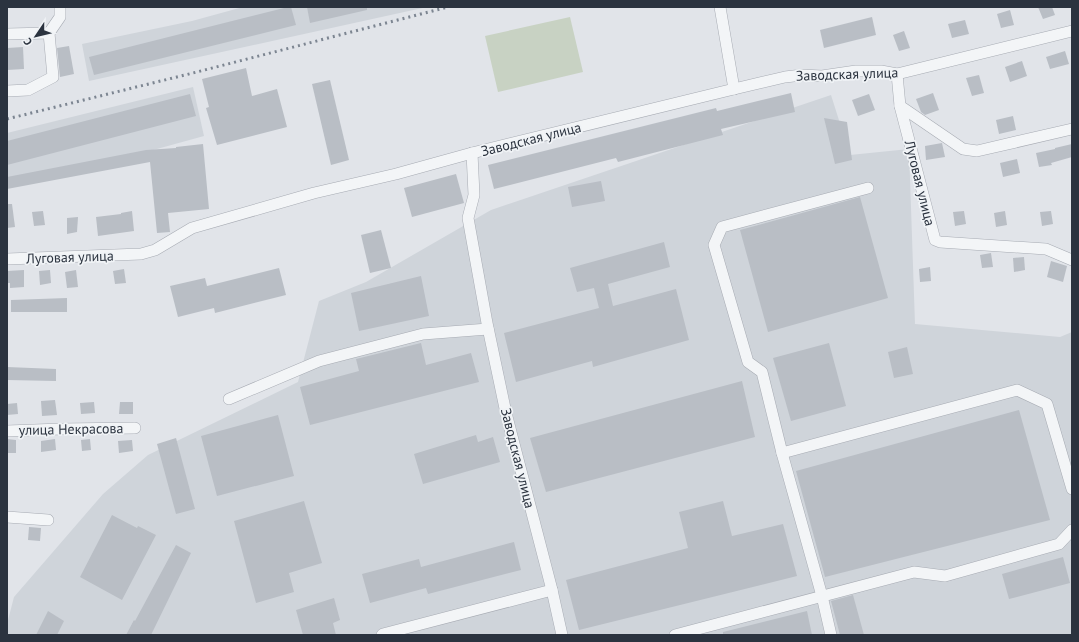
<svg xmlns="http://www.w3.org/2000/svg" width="1079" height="642" viewBox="0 0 1079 642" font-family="'PT Sans',sans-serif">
<rect width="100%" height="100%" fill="#e1e4e9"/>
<g fill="#cfd4da">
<polygon points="243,7 427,7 89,81 82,44 192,21"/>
<polygon points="193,87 204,136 146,152 7,186 7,133"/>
<polygon points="831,95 850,155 909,149 915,324 1060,337 1072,332 1072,635 7,635 7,624 14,597 103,494 148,455 298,382 319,301 366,282 491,210"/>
</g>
<polygon fill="#c8d2c3" points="570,17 583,72 498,92 485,36"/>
<g fill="#b9bec5">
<polygon points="288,7 291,7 296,25 94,75 89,57"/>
<polygon points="307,7 367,7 367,10 310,23"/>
<polygon points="1038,7 1052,7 1055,15 1043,19"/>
<polygon points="1010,10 1014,25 1001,28 997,14"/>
<polygon points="872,17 876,35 824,48 820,30"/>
<polygon points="965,20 969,34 952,38 948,24"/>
<polygon points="904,31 910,48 899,51 893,35"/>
<polygon points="69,46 74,74 60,77 57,48"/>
<polygon points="23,47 24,69 7,70 7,48"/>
<polygon points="1065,51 1069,64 1050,69 1046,57"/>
<polygon points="1022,61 1027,76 1010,82 1005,67"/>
<polygon points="246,68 252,96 277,89 287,127 217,145 206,108 209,107 202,79"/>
<polygon points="979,75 984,93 972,96 966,78"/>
<polygon points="330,80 349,160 331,165 312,84"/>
<polygon points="791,93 795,112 721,129 723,135 618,162 616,158 494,189 488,165 716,108 717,111"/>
<polygon points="933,93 939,110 925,115 921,112 916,99"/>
<polygon points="190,94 196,116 7,165 7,141"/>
<polygon points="869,94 875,110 858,116 852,100"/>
<polygon points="1013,116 1016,130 999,134 996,120"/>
<polygon points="824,118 847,122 852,160 835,164"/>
<polygon points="942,143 945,157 926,160 925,146"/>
<polygon points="203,144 209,209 168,213 170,232 157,233 150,162 7,189 7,177 146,150 176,148 176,147"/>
<polygon points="1072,144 1072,157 1051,163 1052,165 1039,167 1036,153 1055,149 1055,148"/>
<polygon points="1017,159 1020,173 1003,177 1000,163"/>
<polygon points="456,174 464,203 412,217 404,188"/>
<polygon points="601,181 605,201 572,207 568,187"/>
<polygon points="860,197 888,298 768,332 740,230"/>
<polygon points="7,204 12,204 15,227 7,228"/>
<polygon points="43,211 45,225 34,226 32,212"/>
<polygon points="132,211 134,231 98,236 96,217 121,214 121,213"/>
<polygon points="964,211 966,224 955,226 953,212"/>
<polygon points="1005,211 1007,225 996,227 994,213"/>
<polygon points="1051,211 1053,224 1042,226 1040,212"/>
<polygon points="78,217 77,232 67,234 67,218"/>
<polygon points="381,230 391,268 370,273 361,235"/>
<polygon points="664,242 670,267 608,284 613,306 676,289 689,340 593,367 592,361 516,382 504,333 599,308 594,288 577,292 570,268"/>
<polygon points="991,253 993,267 982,268 980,255"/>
<polygon points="1024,257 1025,270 1014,272 1013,258"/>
<polygon points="1051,261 1067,266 1063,282 1047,277"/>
<polygon points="930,267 931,281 920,282 919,269"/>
<polygon points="279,268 286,295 215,313 214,308 178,317 170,286 205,278 207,286"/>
<polygon points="124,269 126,283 115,284 113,271"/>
<polygon points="24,270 24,287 10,288 10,283 7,283 7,271"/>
<polygon points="50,270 51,283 40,285 39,271"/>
<polygon points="76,270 78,287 67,288 65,272"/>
<polygon points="421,276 429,316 359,331 351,293"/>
<polygon points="67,298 67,312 11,312 11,300"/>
<polygon points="421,343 426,365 471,353 479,382 310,425 300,387 359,371 356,359"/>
<polygon points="829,343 846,406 791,421 773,358"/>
<polygon points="907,347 913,374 894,378 888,352"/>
<polygon points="7,367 56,369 56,381 7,380"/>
<polygon points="742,381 755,437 546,492 530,438"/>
<polygon points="55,400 57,415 42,416 41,401"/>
<polygon points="94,402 95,413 81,414 80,403"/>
<polygon points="120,402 133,402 133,414 119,414"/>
<polygon points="17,403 18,414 7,415 7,404"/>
<polygon points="1019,410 1050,520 825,577 796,471"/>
<polygon points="278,415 294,476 217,496 201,436"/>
<polygon points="476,435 478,442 493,437 500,462 423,484 414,454"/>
<polygon points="176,438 195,509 176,514 157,444"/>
<polygon points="7,439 16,440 16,453 7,453"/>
<polygon points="55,439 56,450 41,452 41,441"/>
<polygon points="90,439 91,450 82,451 81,440"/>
<polygon points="132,440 133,451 119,453 118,441"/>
<polygon points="304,501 322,563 289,573 294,592 256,603 234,521"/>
<polygon points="723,501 732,536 783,524 797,576 579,630 566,580 688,548 679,512"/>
<polygon points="112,515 137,528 138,526 156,535 122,600 80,577"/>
<polygon points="29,527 41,528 40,541 28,540"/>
<polygon points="514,542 521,570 428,594 426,588 370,603 362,574 419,559 421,567"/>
<polygon points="176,545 191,553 151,635 126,635 134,620 135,621"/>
<polygon points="1063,557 1070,583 1009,599 1002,574"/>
<polygon points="853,595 864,635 840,635 831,601"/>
<polygon points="334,598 340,620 333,623 336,635 303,635 296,610"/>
<polygon points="48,611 64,621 57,635 36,635"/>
<polygon points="807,611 812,635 723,635 723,632"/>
</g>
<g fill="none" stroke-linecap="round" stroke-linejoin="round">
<g stroke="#a7abb3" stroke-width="12">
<g id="minor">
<polyline points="720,7 734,89"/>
<polyline points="7,34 49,33"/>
<polyline points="897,74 900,106 963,149 977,151 1072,129"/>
<polyline points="7,91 28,90 53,77 49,33 60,17 60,7"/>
<polyline points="900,106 935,240 940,242 1046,249 1072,260"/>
<polyline points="472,153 474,195 468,218 487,323 506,413 552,590 562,635"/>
<polyline points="7,259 141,254 155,250 192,228 314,193 396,174 472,153 734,89 785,77 802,75 822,76 856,71 881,71 897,74 1072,31"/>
<polyline points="229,399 319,361 423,334 488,329"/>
<polyline points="7,431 61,429 135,428"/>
<polyline points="782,453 1017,390 1047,404 1072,489"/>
<polyline points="7,517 48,520"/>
<polyline points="382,635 383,634 552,590"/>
<polyline points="675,635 914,572 945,576 1059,544 1072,530"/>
<polyline points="831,635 822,596 782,453 762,372 748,362 714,245 722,227 868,188"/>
</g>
</g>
<use href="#minor" stroke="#f3f5f7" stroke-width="11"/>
<polyline stroke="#7c8591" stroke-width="3" stroke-dasharray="2 4" stroke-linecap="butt" points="7,119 193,73 448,7"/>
</g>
<g text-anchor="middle" stroke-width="3.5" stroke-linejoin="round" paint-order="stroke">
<g font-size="14" fill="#2b333f" stroke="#f0f3f6">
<text transform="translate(847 74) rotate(-2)" y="5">Заводская улица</text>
<text transform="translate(531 139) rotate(-14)" y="5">Заводская улица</text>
<text transform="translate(920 183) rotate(76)" y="5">Луговая улица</text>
<text transform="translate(70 257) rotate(-2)" y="5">Луговая улица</text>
<text transform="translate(71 429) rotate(-1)" y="5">улица Некрасова</text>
<text transform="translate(518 458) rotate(76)" y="5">Заводская улица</text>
</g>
</g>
<rect width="1079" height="642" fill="none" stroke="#2b333f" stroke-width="16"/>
<g transform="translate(36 36) rotate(235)" stroke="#f0f3f6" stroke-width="3" paint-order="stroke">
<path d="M0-3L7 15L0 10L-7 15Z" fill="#2b333f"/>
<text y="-6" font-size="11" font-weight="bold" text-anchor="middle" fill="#2b333f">С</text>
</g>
</svg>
